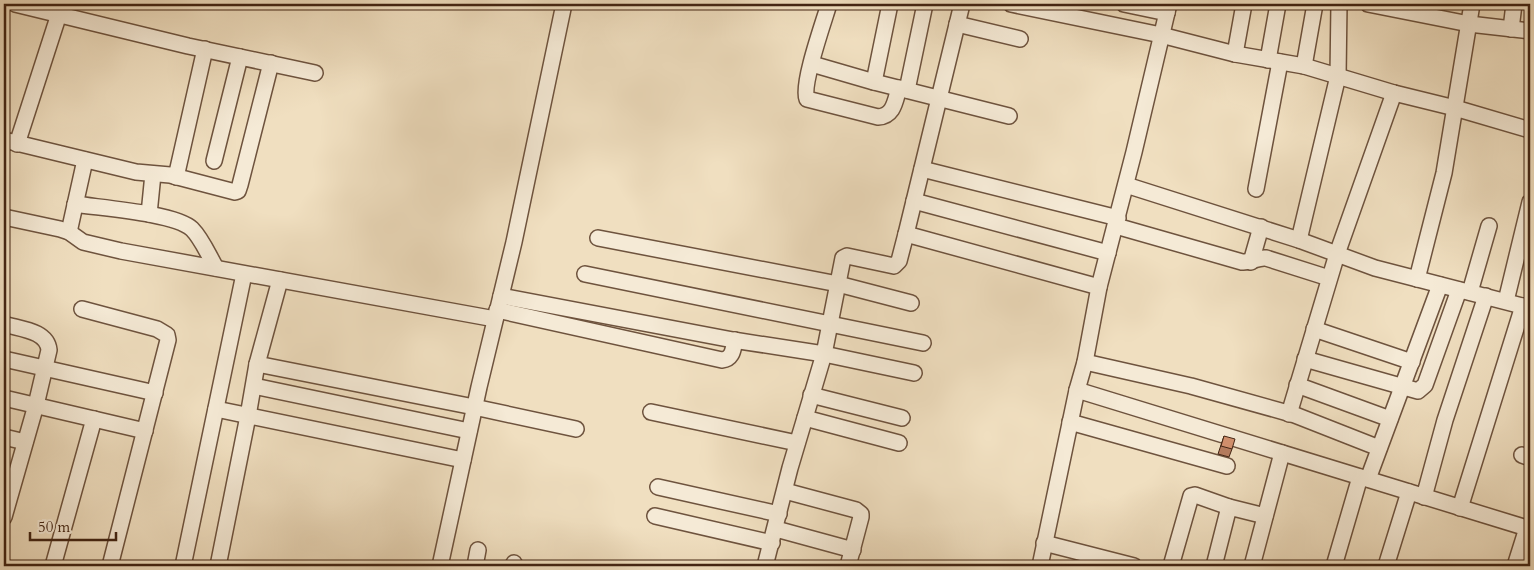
<svg xmlns="http://www.w3.org/2000/svg" width="1534" height="570" viewBox="0 0 1534 570" font-family="Cardo,serif">
<rect width="100%" height="100%" fill="#f0dfc0"/>
<filter id="stains"><feTurbulence type="fractalNoise" baseFrequency=".004" numOctaves="4"/><feColorMatrix values="0 0 0 0 .2 0 0 0 0 .09 0 0 0 0 .02 0 0 0 .5 -.17"/></filter>
<radialGradient id="worn" r=".72"><stop offset=".6" stop-color="#630" stop-opacity="0"/><stop offset="1" stop-color="#630" stop-opacity=".3"/></radialGradient>
<g fill="none" stroke-linecap="round" stroke-linejoin="round">
<g stroke="#6e533e" stroke-width="18">
<g id="minor">
<polyline points="15,4 188,46 315,73"/>
<path d="M829 4C824 21 801 85 807 99L878 117C894 116 895 101 899 88"/>
<polyline points="962,4 906,234 1099,287"/>
<polyline points="1011,4 1161,35 1235,54 1304,66 1394,93 1455,108 1530,130"/>
<polyline points="1124,4 1167,13"/>
<polyline points="1368,4 1469,24 1530,31"/>
<polyline points="957,24 1020,39"/>
<polyline points="1511,29 1514,4"/>
<polyline points="1235,54 1244,4"/>
<polyline points="1268,60 1278,4"/>
<polyline points="812,64 874,82 1009,116"/>
<polyline points="1304,66 1315,4"/>
<polyline points="874,82 890,4"/>
<polyline points="907,90 925,4"/>
<polyline points="4,140 136,172 170,175 235,192 238,191 240,185 271,63"/>
<polyline points="17,144 59,14"/>
<polyline points="214,161 240,57"/>
<polyline points="922,169 1118,218"/>
<polyline points="176,177 205,49"/>
<polyline points="1126,185 1299,240 1375,268 1530,308"/>
<polyline points="1256,189 1280,62"/>
<polyline points="914,201 1108,253"/>
<path d="M75 204C100 208 175 213 192 229 202 239 209 256 216 268"/>
<polyline points="149,214 153,174"/>
<polyline points="4,217 60,229 69,232 83,242 121,251 495,319"/>
<path d="M1116 226 1242 262C1251 263 1257 257 1266 258L1329 278"/>
<polyline points="69,232 85,160"/>
<polyline points="598,238 838,284 911,303"/>
<polyline points="1299,240 1338,76 1339,4"/>
<polyline points="1251,262 1261,227"/>
<polyline points="585,274 923,343"/>
<polyline points="1417,279 1444,173 1472,4"/>
<polyline points="1470,292 1489,226"/>
<polyline points="501,296 733,340 824,354 914,373"/>
<polyline points="1506,301 1530,202"/>
<polyline points="82,309 157,329 167,335 168,340 110,566"/>
<path d="M497 310 722 360C733 359 733 349 735 340"/>
<path d="M4 324C19 329 47 330 49 350L36 405 4 517"/>
<polyline points="1314,329 1412,362"/>
<polyline points="4,359 155,393"/>
<polyline points="1305,359 1418,391 1425,385 1459,290"/>
<polyline points="1085,362 1191,386 1295,415 1379,448"/>
<polyline points="257,364 474,407 576,429"/>
<polyline points="1297,385 1390,419"/>
<polyline points="254,386 469,431"/>
<polyline points="1077,390 1530,529"/>
<polyline points="811,395 902,418"/>
<polyline points="4,398 145,431"/>
<polyline points="216,409 463,460"/>
<polyline points="651,412 797,443"/>
<polyline points="1289,414 1337,254 1394,93"/>
<polyline points="805,418 899,443"/>
<polyline points="1070,422 1227,466"/>
<polyline points="4,437 25,442"/>
<polyline points="1522,455 1530,458"/>
<polyline points="1368,479 1440,285"/>
<polyline points="658,487 779,514"/>
<polyline points="785,491 856,510 861,514 861,517 848,566"/>
<polyline points="1424,497 1445,420 1486,296"/>
<polyline points="1460,508 1523,306"/>
<polyline points="655,516 772,543"/>
<polyline points="776,529 853,550"/>
<polyline points="1044,543 1134,566"/>
<polyline points="53,566 94,419"/>
<polyline points="183,566 244,274"/>
<polyline points="218,566 248,416 257,364 280,280"/>
<polyline points="440,566 479,387 514,242 564,4"/>
<polyline points="475,566 478,550"/>
<polyline points="514,566 514,563"/>
<polyline points="765,566 790,468 824,354 843,258 847,256 894,266 899,261 906,234"/>
<polyline points="1040,566 1077,390 1085,362 1099,287 1134,152 1169,4"/>
<polyline points="1171,566 1191,496 1195,495 1229,507"/>
<polyline points="1214,566 1229,507 1265,516"/>
<polyline points="1252,566 1282,453"/>
<polyline points="1334,566 1360,477"/>
<polyline points="1386,566 1409,492"/>
<polyline points="1515,566 1527,528"/>
</g>
</g>
<use href="#minor" stroke="#f5ead6" stroke-width="15"/>
</g>
<polygon fill="#b57c5f" stroke="#422413" points="1224,436 1232,449 1229,457 1218,454"/>
<polygon fill="#d2906e" stroke="#422413" points="1224,436 1235,439 1232,449 1221,446"/>
<rect width="1534" height="570" fill="none" stroke="#f0dfc0" stroke-width="20"/>
<rect x="5" y="5" width="1524" height="560" fill="none" stroke="#422413" stroke-width="2.5"/>
<rect x="10" y="10" width="1514" height="550" fill="none" stroke="#422413"/>
<path d="M30 532v8h86v-8" fill="none" stroke="#422413" stroke-width="2.5"/>
<text x="38" y="532" font-size="15" fill="#422413" stroke="#f5ead6" stroke-width="4" paint-order="stroke">50 m</text>
<rect width="100%" height="100%" filter="url(#stains)"/>
<rect width="100%" height="100%" fill="url(#worn)"/>
</svg>
